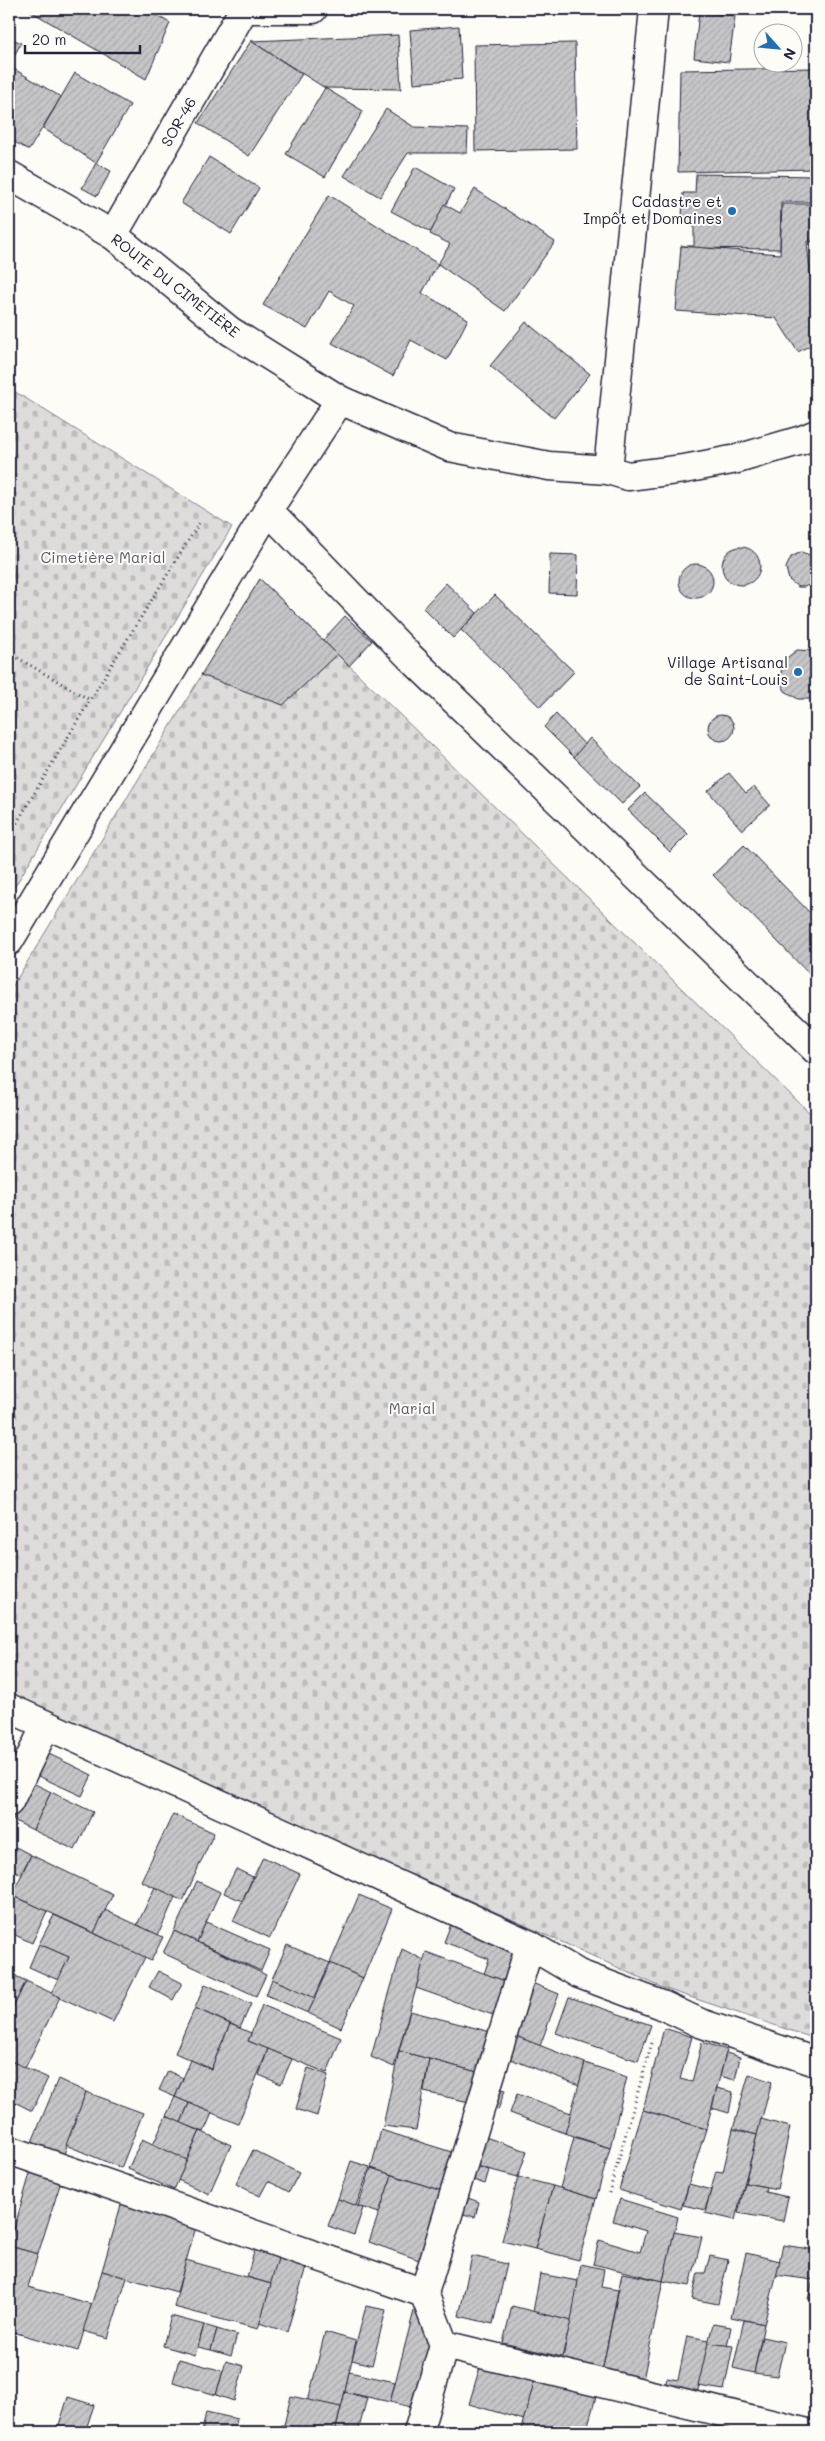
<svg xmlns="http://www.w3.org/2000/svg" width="825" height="2441" viewBox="0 0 825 2441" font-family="Mali,sans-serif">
<defs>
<pattern id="cemetery-stones" width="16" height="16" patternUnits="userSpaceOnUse" patternTransform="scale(1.25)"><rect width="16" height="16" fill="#dddcdb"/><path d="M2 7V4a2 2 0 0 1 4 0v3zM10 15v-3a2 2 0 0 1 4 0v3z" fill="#bdbcbd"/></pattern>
<pattern id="building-hatch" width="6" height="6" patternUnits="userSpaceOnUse" patternTransform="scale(1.25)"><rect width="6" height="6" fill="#c6c6c8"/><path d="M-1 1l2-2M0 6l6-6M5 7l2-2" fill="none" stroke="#aaaaad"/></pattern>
</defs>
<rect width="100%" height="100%" fill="#fdfcf7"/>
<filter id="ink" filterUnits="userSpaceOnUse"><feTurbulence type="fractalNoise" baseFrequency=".02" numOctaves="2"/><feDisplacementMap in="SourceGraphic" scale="10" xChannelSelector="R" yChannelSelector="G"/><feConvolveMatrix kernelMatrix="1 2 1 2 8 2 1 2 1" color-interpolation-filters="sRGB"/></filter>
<g filter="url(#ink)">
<g fill="url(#cemetery-stones)" stroke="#807f8b">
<polygon points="9,388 232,527 9,896"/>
<polygon points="260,579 816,1119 816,2039 663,1988 458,1895 9,1699 9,992"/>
</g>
<g fill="url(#building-hatch)" stroke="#22223b">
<polygon points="27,9 145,9 170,23 146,79"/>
<polygon points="699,12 735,16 729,62 694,58"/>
<polygon points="459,26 462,79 414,83 410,30"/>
<polygon points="398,35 401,89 325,88 251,41"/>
<polygon points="9,37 21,43 9,65"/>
<polygon points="251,41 302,74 249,156 198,123"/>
<polygon points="575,43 577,149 475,151 474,45"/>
<polygon points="9,66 61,97 29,150 9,139 9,119 11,115 9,114"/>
<polygon points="816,68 816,169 678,172 680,70"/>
<polygon points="75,73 130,105 96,163 43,128"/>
<polygon points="325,88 363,111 325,177 286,154"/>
<polygon points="386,109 414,127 468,129 467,153 408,153 380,197 344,176"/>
<polygon points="209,157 259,188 231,234 181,203"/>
<polygon points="96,163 111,171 97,196 82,188"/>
<polygon points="415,167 454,189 431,232 391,211"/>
<polygon points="696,174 816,176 816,202 781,202 780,249 681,248 681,246 694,246 694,220 682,220 683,193 695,193"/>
<polygon points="475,189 555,242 505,311 438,264 450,244 430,234 444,204 460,213"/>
<polygon points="329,195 438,264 422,293 468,319 447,360 411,340 393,376 332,343 354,306 329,291 307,329 263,305"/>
<polygon points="782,204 816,204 816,241 807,242 811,280 816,290 816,342 798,352 776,318 676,311 681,246 780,254"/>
<polygon points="526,322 590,374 554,418 490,366"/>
<circle cx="741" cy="566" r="19"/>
<polygon points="801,552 816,557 816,582 804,587 798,587 789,580 786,568 791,557"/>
<polygon points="550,554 578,555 577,594 549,593"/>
<circle cx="696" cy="581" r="17"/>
<polygon points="260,579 337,654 283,705 201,675"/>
<polygon points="446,583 477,613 453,638 423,608"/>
<polygon points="495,595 574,672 540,707 461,630"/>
<polygon points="345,616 372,641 349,666 323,640"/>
<polygon points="797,650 816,651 816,698 814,699 798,699 785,691 781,683 780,676 784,660"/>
<polygon points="556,714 585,745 574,757 544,727"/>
<circle cx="721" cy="728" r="13"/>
<polygon points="590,738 640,787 622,804 574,757"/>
<polygon points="729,773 746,793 754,787 770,805 742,830 708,791"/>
<polygon points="645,793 688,834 670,852 628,810"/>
<polygon points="744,845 816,919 816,971 811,976 713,875"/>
<polygon points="47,1753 92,1775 82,1796 36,1775"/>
<polygon points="31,1782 51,1792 33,1830 13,1820"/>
<polygon points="51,1792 93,1812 75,1850 33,1830"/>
<polygon points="173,1814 214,1833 183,1901 141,1881"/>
<polygon points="16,1847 31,1855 21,1874 9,1868 9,1862"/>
<polygon points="31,1855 113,1894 94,1933 12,1895"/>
<polygon points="263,1857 300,1874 270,1938 233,1921"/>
<polygon points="236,1869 253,1877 242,1901 224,1893"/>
<polygon points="197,1881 220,1892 197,1942 174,1931"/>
<polygon points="155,1887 175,1897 158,1935 137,1925"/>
<polygon points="9,1894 47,1911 32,1943 9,1932"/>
<polygon points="359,1895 392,1909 363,1978 330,1963"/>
<polygon points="105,1910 163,1937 151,1961 94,1933"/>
<polygon points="54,1915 145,1957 113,2022 51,1993 69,1957 39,1944"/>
<polygon points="206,1922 270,1950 261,1971 197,1942"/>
<polygon points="451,1924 515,1946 505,1981 484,1974 489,1959 444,1942"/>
<polygon points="174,1931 266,1975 256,1996 163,1953"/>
<polygon points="39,1944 69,1957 58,1980 29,1967"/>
<polygon points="287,1945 330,1963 315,1998 272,1979"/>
<polygon points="402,1949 424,1960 394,2067 371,2057"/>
<polygon points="426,1952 505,1981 493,2015 416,1988"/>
<polygon points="330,1963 363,1978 341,2028 308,2013"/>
<polygon points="158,1971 182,1983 173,2000 149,1987"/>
<polygon points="9,1973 26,1981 9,2016"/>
<polygon points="272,1979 315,1998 308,2013 266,1995"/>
<polygon points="26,1981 60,1997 25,2068 9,2060 9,2016"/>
<polygon points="532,1983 559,1994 540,2046 513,2035"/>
<polygon points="205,1984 251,2004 240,2028 195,2008"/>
<polygon points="569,1997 651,2025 638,2061 556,2033"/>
<polygon points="262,2005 341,2038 327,2073 248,2041"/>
<polygon points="195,2008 230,2024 211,2069 175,2053"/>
<polygon points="410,2011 491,2032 477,2072 399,2051"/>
<polygon points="230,2024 251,2033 248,2041 268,2049 238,2124 175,2097 191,2060 211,2069"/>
<polygon points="664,2028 692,2037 680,2079 692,2082 702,2042 727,2050 706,2129 643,2110"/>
<polygon points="513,2035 585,2063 579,2085 505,2057"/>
<polygon points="268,2049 292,2059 281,2084 259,2075"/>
<polygon points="399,2051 429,2059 416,2130 383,2126"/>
<polygon points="726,2053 740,2057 735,2080 720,2076"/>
<polygon points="429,2059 477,2072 469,2102 424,2092"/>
<polygon points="9,2060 48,2078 32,2111 9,2099"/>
<polygon points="585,2063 627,2077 610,2148 565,2133"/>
<polygon points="308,2068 328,2075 317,2116 296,2109"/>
<polygon points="168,2071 183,2078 175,2097 159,2090"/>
<polygon points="749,2074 772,2082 757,2135 733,2129"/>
<polygon points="58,2079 86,2092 63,2157 32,2142"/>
<polygon points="495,2086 505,2090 498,2110 488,2107"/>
<polygon points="717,2088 733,2092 729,2113 712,2108"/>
<polygon points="86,2092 143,2113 121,2168 66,2145"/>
<polygon points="517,2094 571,2113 565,2133 510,2113"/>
<polygon points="175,2097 189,2103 181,2123 166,2116"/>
<polygon points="189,2103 212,2113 204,2132 181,2123"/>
<polygon points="643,2110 706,2129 681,2209 619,2190"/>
<polygon points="166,2116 200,2131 187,2160 153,2145"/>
<polygon points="761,2119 790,2127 777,2189 745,2183"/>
<polygon points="733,2129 757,2135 735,2220 705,2213 716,2171 723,2172"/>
<polygon points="381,2130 455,2153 442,2191 371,2168"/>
<polygon points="200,2131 231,2145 209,2194 178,2180"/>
<polygon points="485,2137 527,2151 518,2177 476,2166"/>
<polygon points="574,2137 610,2148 596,2199 560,2188"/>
<polygon points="142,2139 187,2160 174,2190 128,2169"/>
<polygon points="253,2150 299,2173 289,2192 268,2181 260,2196 236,2184"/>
<polygon points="351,2161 370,2167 356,2206 338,2199"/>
<polygon points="476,2166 489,2170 485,2184 473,2180"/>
<polygon points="32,2167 63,2175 38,2254 9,2246"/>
<polygon points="371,2168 392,2175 379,2213 358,2206"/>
<polygon points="392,2175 442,2191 422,2261 369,2242"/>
<polygon points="518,2177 553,2186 535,2249 502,2241"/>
<polygon points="745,2183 766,2187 765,2192 788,2197 783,2221 738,2213"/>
<polygon points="689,2184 711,2190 705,2210 683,2205"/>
<polygon points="553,2186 596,2199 579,2260 535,2249"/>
<polygon points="123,2198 198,2220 177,2292 102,2271"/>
<polygon points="468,2198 479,2202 475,2217 463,2214"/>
<polygon points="338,2199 363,2208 354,2235 328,2226"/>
<polygon points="620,2199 678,2217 663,2281 593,2264 599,2240 640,2252 646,2231 613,2221"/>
<polygon points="674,2232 702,2237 690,2286 663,2281"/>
<polygon points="258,2238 280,2252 271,2284 247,2277"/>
<polygon points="783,2245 816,2250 816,2300 808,2299 813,2280 776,2275"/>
<polygon points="9,2246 38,2254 28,2287 92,2304 78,2351 13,2332 9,2345"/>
<polygon points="280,2252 308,2260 287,2332 259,2323"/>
<polygon points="746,2253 780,2261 764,2324 731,2317"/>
<polygon points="472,2256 507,2264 493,2324 459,2316"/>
<polygon points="710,2256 728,2260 718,2304 692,2299 698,2273 705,2273"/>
<polygon points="186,2260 271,2284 258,2329 174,2307"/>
<polygon points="581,2264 604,2269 601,2287 618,2290 602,2372 562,2363"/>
<polygon points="102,2271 127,2278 108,2338 83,2331"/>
<polygon points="622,2273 663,2281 643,2380 602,2372"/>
<polygon points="540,2274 578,2281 571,2321 533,2312"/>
<polygon points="366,2306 386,2310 372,2365 352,2360"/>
<polygon points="512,2306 571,2321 562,2357 503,2343"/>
<polygon points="414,2311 438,2317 415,2408 390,2402"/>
<polygon points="171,2316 204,2325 195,2355 163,2346"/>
<polygon points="744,2320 764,2324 754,2373 733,2368"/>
<polygon points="713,2324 731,2327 727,2346 708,2343"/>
<polygon points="204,2325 217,2329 211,2350 198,2347"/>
<polygon points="217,2329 237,2335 231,2356 211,2350"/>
<polygon points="325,2332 356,2341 341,2410 308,2401"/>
<polygon points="687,2336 709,2340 696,2398 664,2391 667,2378 678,2380"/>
<polygon points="762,2337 785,2342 777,2376 754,2373"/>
<polygon points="708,2343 733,2346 724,2390 698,2386"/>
<polygon points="179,2359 223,2371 216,2395 173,2382"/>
<polygon points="482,2360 536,2376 524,2420 469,2404"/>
<polygon points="226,2361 244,2366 234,2401 216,2395"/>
<polygon points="349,2372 395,2382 390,2402 345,2392"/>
<polygon points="536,2376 597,2393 586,2432 520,2432"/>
<polygon points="345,2392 367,2398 358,2432 335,2432"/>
<polygon points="291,2396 341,2407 335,2432 315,2432 284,2425"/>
<polygon points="68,2397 94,2405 85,2432 57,2432"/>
<polygon points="206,2412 237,2419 234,2432 202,2432"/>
<polygon points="715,2420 739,2425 738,2432 712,2432"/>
<polygon points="281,2425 303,2429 302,2432 279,2432"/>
</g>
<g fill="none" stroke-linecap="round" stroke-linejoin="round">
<g stroke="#22223b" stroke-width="31">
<g id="street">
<polyline points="243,9 313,9"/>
<polyline points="113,235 244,9"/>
<polyline points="608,470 654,9"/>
<polyline points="268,510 409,656 816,1050"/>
<polyline points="9,941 268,510 340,400"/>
<polyline points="9,1708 530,1945 579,1974 662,2005 700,2023 816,2062"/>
<polyline points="9,1802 46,1725"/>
<polyline points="9,2150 424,2293"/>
<polyline points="444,2345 804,2432"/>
<polyline points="418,2432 444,2345 424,2293 530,1945"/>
</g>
</g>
<g stroke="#22223b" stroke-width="31">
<polyline id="highway" points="9,175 113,235 230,331 340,400 449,447 549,466 608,470 628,476 684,469 737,459 802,440 816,434"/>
</g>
<g stroke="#22223b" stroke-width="3" stroke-dasharray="1 4" stroke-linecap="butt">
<polyline points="9,653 90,700"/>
<polyline points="9,836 90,700 201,520"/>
<polyline points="609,2193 653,2039"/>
</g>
<use href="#street" stroke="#fdfcf7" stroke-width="28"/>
<use href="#highway" stroke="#fdfcf7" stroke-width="28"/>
</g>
</g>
<g fill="#1f6fb2" stroke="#fdfcf7" stroke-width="2">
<circle cx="732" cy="211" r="5"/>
<circle cx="798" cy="672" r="5"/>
</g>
<g text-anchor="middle" stroke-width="4" stroke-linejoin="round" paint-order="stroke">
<g font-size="15" fill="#22223b" stroke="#fdfcf7">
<text transform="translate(179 122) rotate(-60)" y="5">SOR-46</text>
<text transform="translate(175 286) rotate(38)" y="5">ROUTE DU CIMETIÈRE</text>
</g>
<g font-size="15" fill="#22223b" stroke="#fdfcf7" text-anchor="end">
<text x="722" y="207">Cadastre et<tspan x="722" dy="17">Impôt et Domaines</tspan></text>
<text x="788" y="668">Village Artisanal<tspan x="788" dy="17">de Saint-Louis</tspan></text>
</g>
<g font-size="15" fill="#5a5a6b" stroke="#fdfcf7">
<text x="103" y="563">Cimetière Marial</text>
<text x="412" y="1414">Marial</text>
</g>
</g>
<rect width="825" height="2441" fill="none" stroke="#fdfcf7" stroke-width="30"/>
<rect x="15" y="15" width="795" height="2411" fill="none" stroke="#22223b" stroke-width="2" filter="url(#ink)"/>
<g transform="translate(778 48) rotate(117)"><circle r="24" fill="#fdfcf7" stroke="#a5a5ac"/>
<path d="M0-4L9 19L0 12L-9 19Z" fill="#1f6fb2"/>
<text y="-8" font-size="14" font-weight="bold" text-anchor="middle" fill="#22223b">N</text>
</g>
<path d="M25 45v8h115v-8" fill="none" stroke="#22223b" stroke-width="2.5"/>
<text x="32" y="45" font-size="15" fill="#22223b" stroke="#fdfcf7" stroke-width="4" paint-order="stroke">20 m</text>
</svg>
